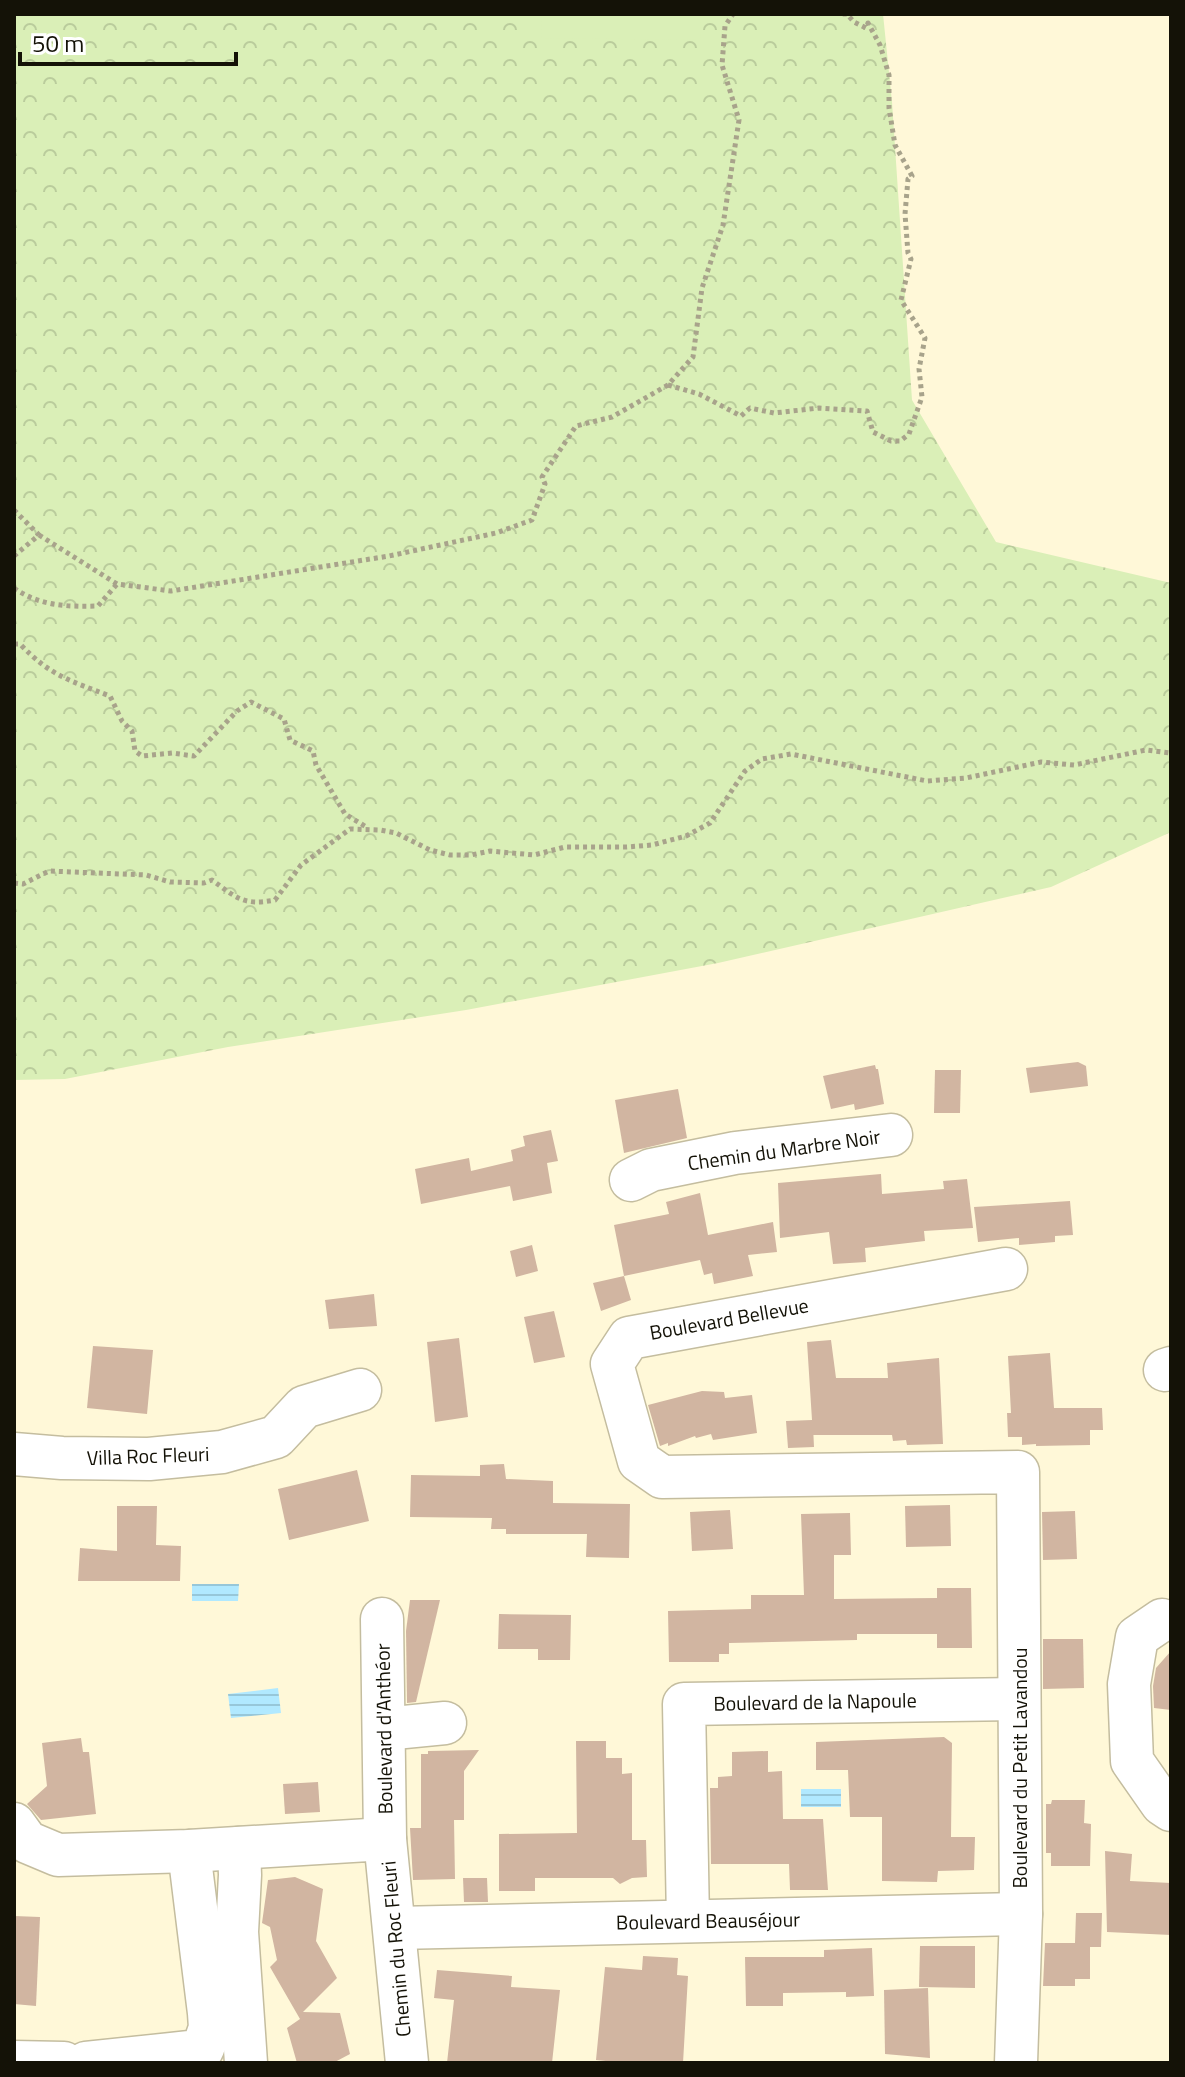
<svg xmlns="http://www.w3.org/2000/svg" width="1185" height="2077" viewBox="0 0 1185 2077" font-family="'Titillium Web',sans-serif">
<defs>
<pattern id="forest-crowns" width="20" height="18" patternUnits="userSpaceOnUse" patternTransform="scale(2)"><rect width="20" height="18" fill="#daefb7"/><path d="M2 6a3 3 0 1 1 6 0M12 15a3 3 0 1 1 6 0" fill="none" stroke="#bacc9c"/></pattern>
<pattern id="water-rules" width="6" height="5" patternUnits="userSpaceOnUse" patternTransform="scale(2)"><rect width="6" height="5" fill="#b1e9ff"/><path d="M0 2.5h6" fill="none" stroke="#97c7d9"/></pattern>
</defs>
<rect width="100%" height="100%" fill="#fff8d8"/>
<polygon fill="url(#forest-crowns)" points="14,14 883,14 892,102 912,400 996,542 1171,583 1171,832 1051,887 718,963 466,1010 228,1047 65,1079 14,1080"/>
<polygon fill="#daefb7" points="542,14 701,14 700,40 541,38"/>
<g fill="url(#water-rules)">
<polygon points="192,1584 239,1584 238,1601 192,1601"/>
<polygon points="278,1688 281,1713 231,1718 228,1694"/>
<rect x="801" y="1789" width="40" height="18"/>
</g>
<g fill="#d1b5a1">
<polygon points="1078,1062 1086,1066 1088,1086 1030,1093 1026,1068"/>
<polygon points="875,1065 876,1069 878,1069 884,1104 855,1110 854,1104 831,1109 823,1076"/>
<polygon points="935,1070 961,1070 960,1113 934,1113"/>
<polygon points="678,1089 687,1138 624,1153 615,1100"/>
<polygon points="551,1130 558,1161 547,1163 552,1193 513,1201 510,1186 421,1204 415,1169 469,1158 471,1171 513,1161 511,1150 525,1146 523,1136"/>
<polygon points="881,1174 882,1194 944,1189 943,1181 967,1179 973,1228 924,1231 925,1241 865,1248 866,1262 833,1264 829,1232 780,1238 778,1183"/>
<polygon points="700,1193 708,1235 773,1222 777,1252 748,1255 753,1276 714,1284 712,1273 704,1275 700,1260 624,1276 631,1300 601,1311 593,1283 624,1276 614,1225 669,1214 666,1202"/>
<polygon points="1070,1201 1073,1235 1055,1236 1055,1242 1019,1245 1019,1238 978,1242 974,1207"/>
<polygon points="532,1245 538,1271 516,1277 510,1251"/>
<polygon points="374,1294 377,1326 329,1329 325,1300"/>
<polygon points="554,1311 565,1357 534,1363 524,1317"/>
<polygon points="459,1338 468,1417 435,1422 427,1342"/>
<polygon points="831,1340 836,1378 888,1378 887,1363 939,1358 943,1444 907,1445 906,1440 893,1441 892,1435 813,1435 813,1426 814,1447 788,1448 786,1421 812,1420 807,1342"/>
<polygon points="93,1346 153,1350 147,1414 87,1408"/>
<polygon points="1050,1353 1054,1408 1102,1408 1103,1430 1090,1430 1090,1445 1036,1446 1036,1444 1022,1445 1022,1437 1008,1437 1007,1413 1011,1413 1008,1356"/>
<polygon points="702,1391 724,1392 725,1398 752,1395 757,1433 713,1440 711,1434 696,1438 695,1436 668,1446 668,1443 660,1446 648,1405"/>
<polygon points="504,1464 506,1479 553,1481 553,1503 630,1504 629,1558 586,1557 587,1534 506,1534 506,1529 491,1529 492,1518 410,1517 411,1475 480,1476 480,1465"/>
<polygon points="357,1470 369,1521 289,1540 278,1489"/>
<polygon points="950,1505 951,1546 906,1547 905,1506"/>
<polygon points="117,1506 157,1506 156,1545 181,1546 180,1581 78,1581 80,1548 117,1551"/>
<polygon points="730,1510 733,1549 692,1551 690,1512"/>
<polygon points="1075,1511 1077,1559 1043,1560 1042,1512"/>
<polygon points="850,1513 851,1555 834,1555 834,1599 937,1598 937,1588 971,1588 972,1648 937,1648 937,1634 857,1634 857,1640 729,1643 729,1654 719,1654 719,1662 669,1662 668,1611 751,1609 751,1595 804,1595 801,1514"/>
<polygon points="410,1600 440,1600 416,1702 407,1703 406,1631"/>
<polygon points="499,1614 571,1615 570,1660 538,1660 538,1649 498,1649"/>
<polygon points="1043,1639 1083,1639 1084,1688 1043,1689"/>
<polygon points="1171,1651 1171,1710 1154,1708 1153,1686 1156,1668"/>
<polygon points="944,1737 952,1743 951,1837 975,1837 974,1870 938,1871 937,1882 882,1881 882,1817 850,1817 848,1770 816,1770 816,1742"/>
<polygon points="81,1738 83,1752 89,1752 96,1814 41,1820 27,1804 47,1786 42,1743"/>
<polygon points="576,1741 606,1741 606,1758 622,1758 622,1774 632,1773 632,1840 646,1840 647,1877 632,1878 620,1884 613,1878 535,1878 535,1891 499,1891 499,1834 577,1833"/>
<polygon points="479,1750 464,1771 464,1820 454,1820 455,1879 413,1880 410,1828 421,1828 421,1754 428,1754 428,1751"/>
<polygon points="768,1751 768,1772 782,1771 783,1819 823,1819 828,1890 790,1890 789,1864 711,1864 710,1788 718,1788 718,1777 732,1776 732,1752"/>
<polygon points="318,1782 320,1812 285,1814 283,1784"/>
<polygon points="1052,1800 1085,1800 1084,1823 1091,1824 1090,1866 1051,1866 1051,1853 1046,1853 1046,1804 1051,1804"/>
<polygon points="1105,1851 1132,1854 1130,1881 1171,1883 1171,1935 1107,1932"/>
<polygon points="295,1877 323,1889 316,1941 337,1978 303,2012 340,2013 350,2054 333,2063 297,2063 287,2028 300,2019 270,1967 277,1960 270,1927 262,1923 268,1880"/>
<polygon points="463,1878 487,1878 488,1902 464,1902"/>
<polygon points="1076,1913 1102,1913 1101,1947 1090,1947 1090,1979 1075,1979 1075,1986 1043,1986 1045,1943 1075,1943"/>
<polygon points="14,1916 40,1917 36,2006 14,2004"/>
<polygon points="920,1946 975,1946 975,1988 919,1987"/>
<polygon points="872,1948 874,1996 846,1997 846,1992 783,1993 783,2006 746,2006 745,1957 824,1957 824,1950"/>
<polygon points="643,1956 678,1958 677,1975 688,1976 683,2063 625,2063 596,2060 605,1967 642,1970"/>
<polygon points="437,1970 512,1976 511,1987 560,1990 552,2063 447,2063 454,2000 434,1998"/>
<polygon points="928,1988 930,2058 885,2054 884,1990"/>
</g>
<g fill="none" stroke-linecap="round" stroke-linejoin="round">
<g stroke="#c4bd9f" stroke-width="45">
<g id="minor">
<polyline points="631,1180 651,1170 735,1153 891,1135"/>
<polyline points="1006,1269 629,1338 612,1364 639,1461 662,1477 1018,1472 1021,1914 1016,2063"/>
<polyline points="1165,1370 1171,1368"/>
<polyline points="14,1454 62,1458 149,1459 222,1452 276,1437 304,1407 360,1390"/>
<polyline points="382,1619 385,1839"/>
<polyline points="1162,1620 1137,1637 1129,1684 1132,1761 1162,1804 1171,1810"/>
<polyline points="384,1729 445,1723"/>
<polyline points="14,1824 27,1842 58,1855 189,1851 385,1839 407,2063"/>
<polyline points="239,1848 240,1875 237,1932 246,2063"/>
<polyline points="688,1921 684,1704 1019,1699"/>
<polyline points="396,1928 1021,1914"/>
<polyline points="14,2062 64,2063"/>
<polyline points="86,2063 190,2052 203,2048 210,2028 209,2013 189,1851"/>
</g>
</g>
<g stroke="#a8a38b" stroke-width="5" stroke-dasharray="4 4" stroke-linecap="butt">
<polyline points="668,385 699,394 741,416 750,408 774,413 819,408 867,411 873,432 891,441 900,441 909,434 922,397 919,369 925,338 901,300 911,259 908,253 905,214 908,179 912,176 895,145 889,108 889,75 880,45 868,23 866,28 854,22 847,14 840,14"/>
<polyline points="14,510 39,535 14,556"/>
<polyline points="39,535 117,584 171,591 389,556 496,533 532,520 545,484 542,477 576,426 612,417 668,385 693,357 702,288 723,225 739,120 722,65 725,26 733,14"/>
<path d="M14 588C39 606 68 607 98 606L117 584"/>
<path d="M14 644H20C50 676 71 681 110 696L122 721 132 731 135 751 142 756 172 753 194 756 237 711 251 702 284 719 290 740 313 751 316 765 345 814 368 828"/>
<path d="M14 883 23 884 49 871 146 875 170 882 204 883 212 880C237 898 243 906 275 900L301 865 350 829 380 830 396 833 430 850 450 855H471L490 851 534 855 565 847H627L652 845 686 836 710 823 745 771 762 759 791 754 927 781 966 778 1041 762 1074 765 1146 750 1171 753"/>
</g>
<use href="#minor" stroke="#fff" stroke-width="42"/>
</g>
<g text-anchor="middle" stroke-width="6" stroke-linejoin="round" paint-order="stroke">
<g font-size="20" fill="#141207" stroke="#fff">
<text transform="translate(784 1150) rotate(-8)" y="7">Chemin du Marbre Noir</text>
<text transform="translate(729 1319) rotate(-10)" y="7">Boulevard Bellevue</text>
<text transform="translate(148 1456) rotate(-2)" y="7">Villa Roc Fleuri</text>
<text transform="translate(815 1702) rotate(-1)" y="7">Boulevard de la Napoule</text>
<text transform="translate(384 1729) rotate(-91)" y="7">Boulevard d'Anthéor</text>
<text transform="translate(1020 1768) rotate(-90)" y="7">Boulevard du Petit Lavandou</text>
<text transform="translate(708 1921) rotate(-1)" y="7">Boulevard Beauséjour</text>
<text transform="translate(396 1949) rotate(-95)" y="7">Chemin du Roc Fleuri</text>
</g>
</g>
<rect width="1185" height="2077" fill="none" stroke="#141207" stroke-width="32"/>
<path d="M20 52v12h216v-12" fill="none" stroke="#141207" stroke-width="4"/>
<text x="32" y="52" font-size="24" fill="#141207" stroke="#ffffff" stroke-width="6" paint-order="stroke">50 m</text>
</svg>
